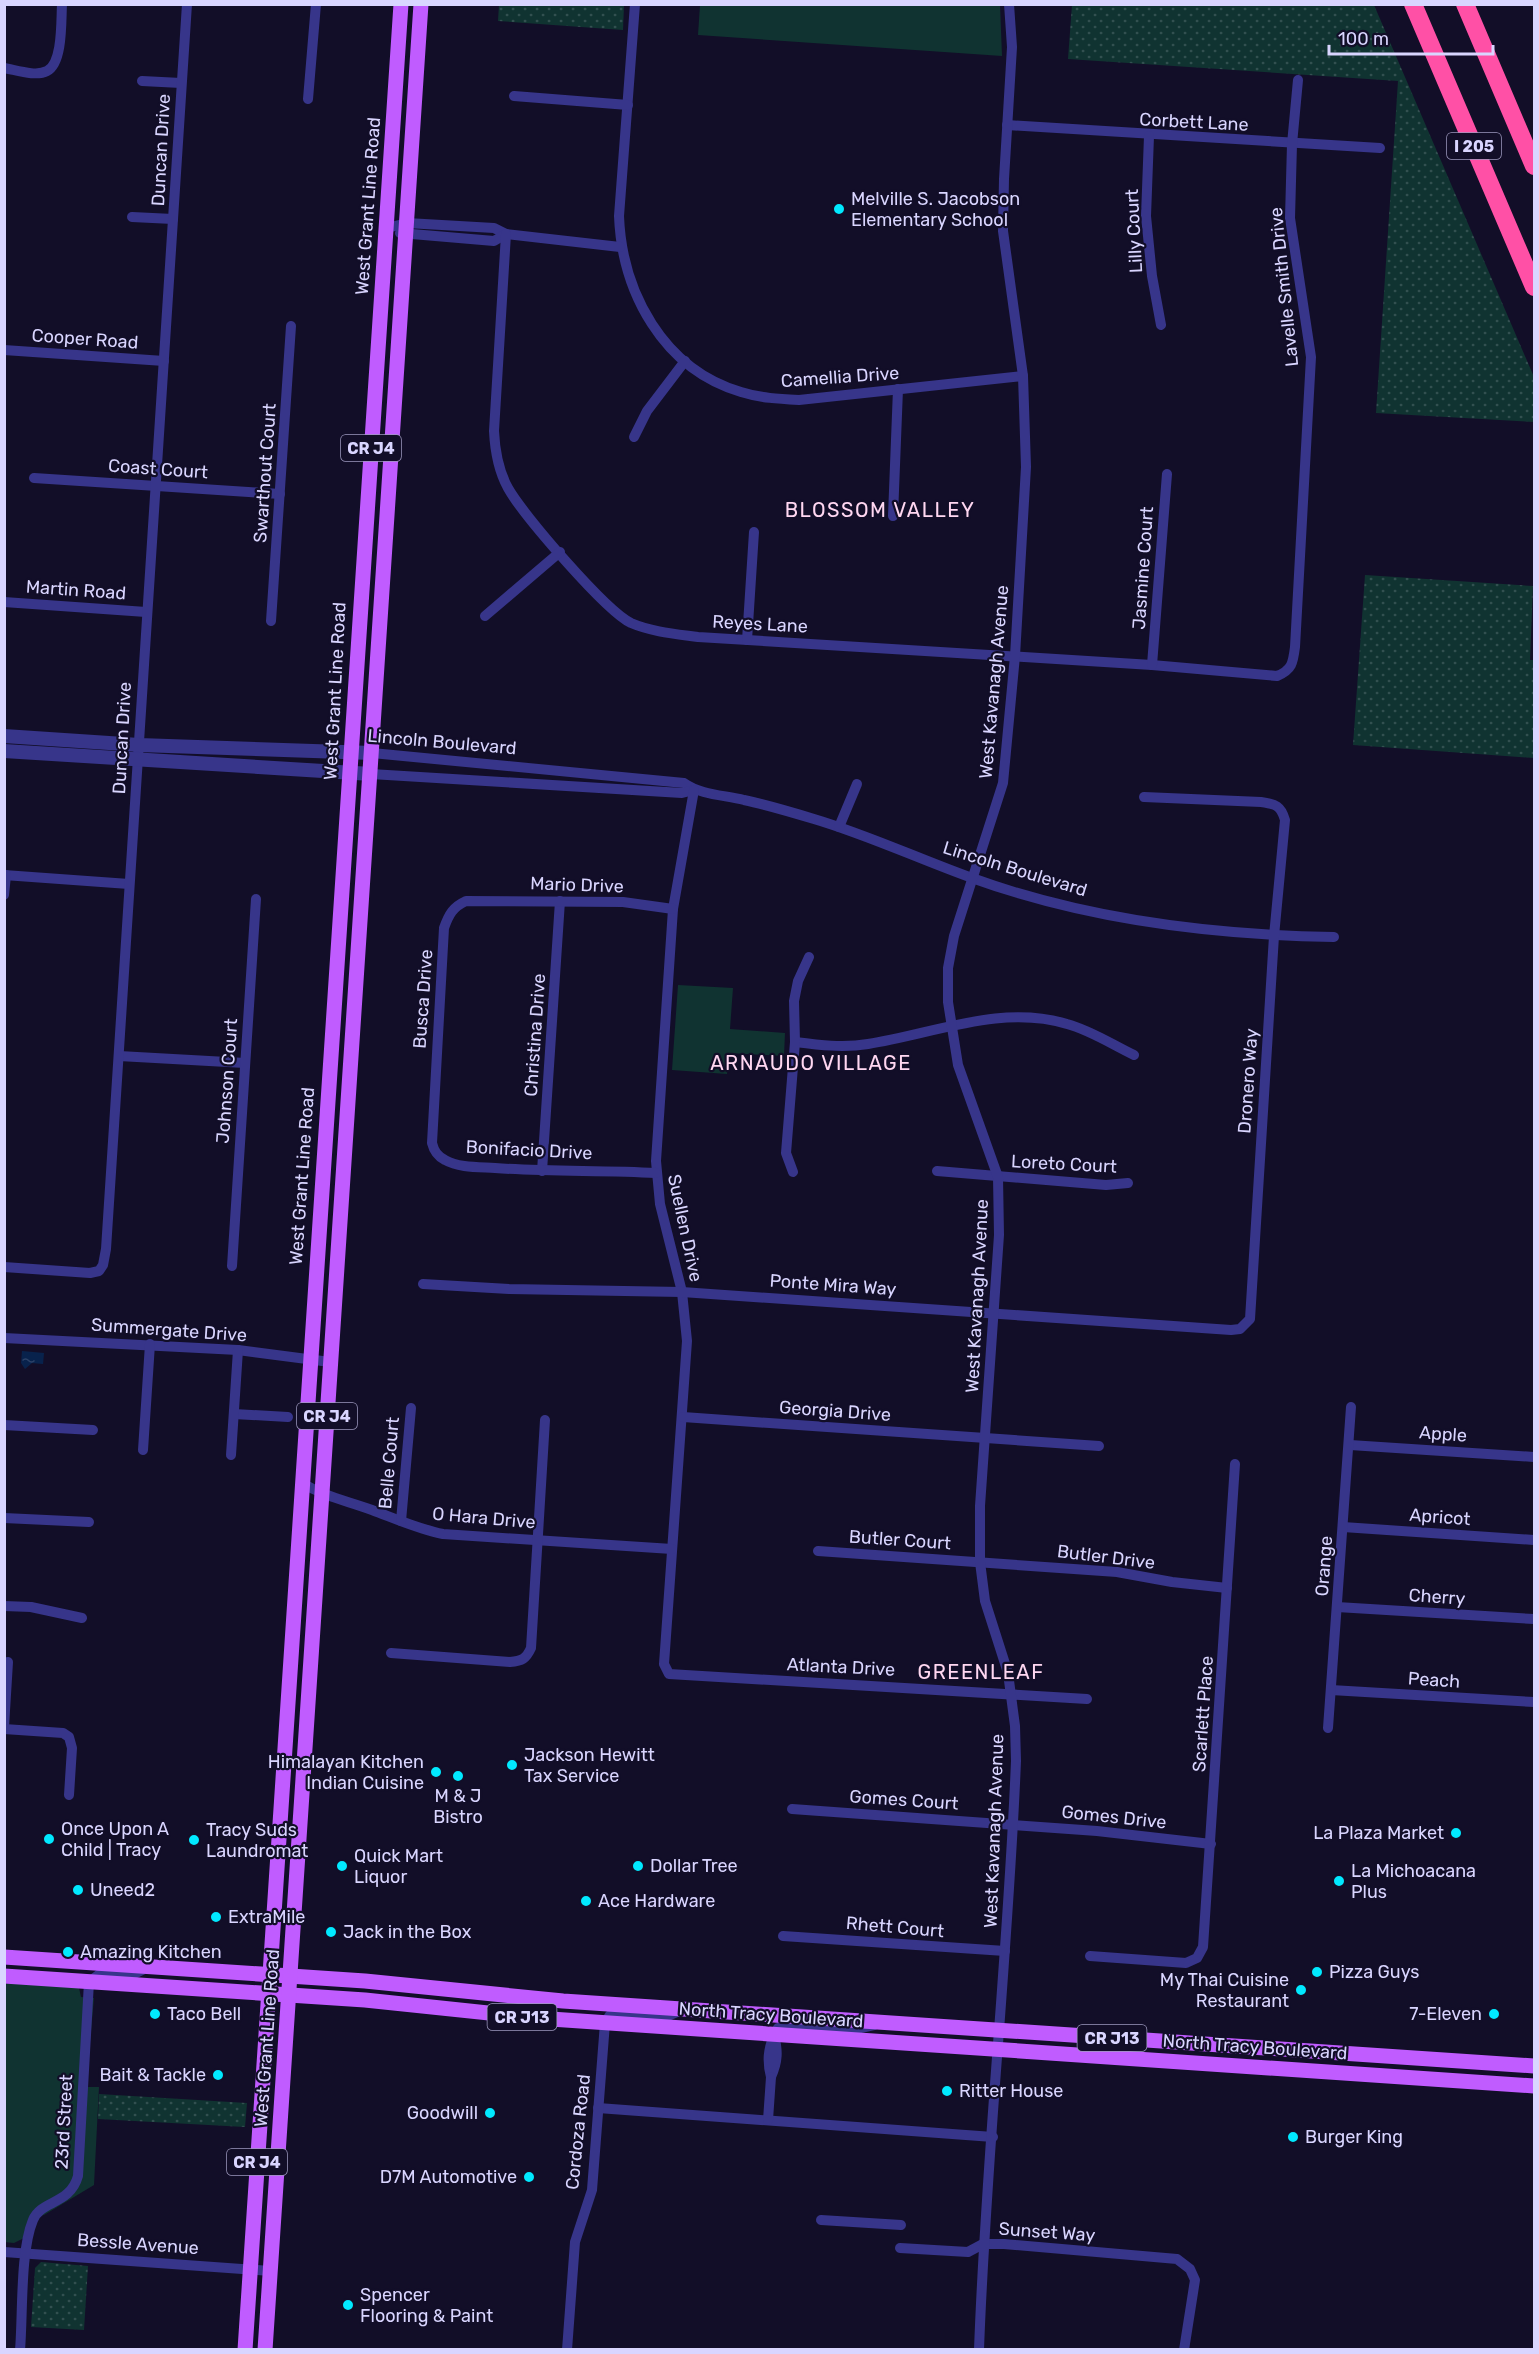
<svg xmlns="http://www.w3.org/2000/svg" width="1539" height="2354" viewBox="0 0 1539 2354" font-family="Rubik,sans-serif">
<defs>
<pattern id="grass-dots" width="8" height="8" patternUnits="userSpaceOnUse" patternTransform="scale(1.5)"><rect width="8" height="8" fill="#103331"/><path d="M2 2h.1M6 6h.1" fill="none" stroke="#325050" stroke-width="1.8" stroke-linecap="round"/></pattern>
<pattern id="water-ripples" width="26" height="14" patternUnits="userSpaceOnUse" patternTransform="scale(1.5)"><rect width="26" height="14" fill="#08224c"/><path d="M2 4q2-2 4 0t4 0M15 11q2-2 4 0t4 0" fill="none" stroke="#2b4167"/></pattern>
</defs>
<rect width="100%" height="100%" fill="#120e28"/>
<g fill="url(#grass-dots)">
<polygon points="499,5 624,5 623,30 498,21"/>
<polygon points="1072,5 1374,5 1534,377 1534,422 1376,413 1398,81 1068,59"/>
<polygon points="1365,575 1533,586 1530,660 1534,660 1534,758 1353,745"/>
<polygon points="99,2094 247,2103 245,2127 98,2119"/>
<polygon points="41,2262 88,2266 84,2330 31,2327 35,2268"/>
</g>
<g fill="#103331">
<polygon points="1000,4 1002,56 698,35 700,5"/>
<polygon points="678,985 733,988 730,1029 785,1033 784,1056 729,1053 727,1074 672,1070"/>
<polygon points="4,1983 79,1988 81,1997 94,1998 86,2087 99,2087 94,2185 44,2215 30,2218 24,2238 14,2243 4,2242"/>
</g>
<polygon fill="url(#water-ripples)" points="22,1351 44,1353 43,1364 32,1363 25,1369 21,1363"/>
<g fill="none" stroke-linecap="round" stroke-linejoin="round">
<g stroke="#37358a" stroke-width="10">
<path d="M635 4 619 216C622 292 663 369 741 392 760 398 779 399 799 400L1023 376"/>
<path d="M4 68C16 70 36 77 47 71 63 63 61 21 62 4"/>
<polyline points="142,81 181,83"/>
<polyline points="514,96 628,105"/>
<polyline points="308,99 316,4"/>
<polyline points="1007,125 1380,148"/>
<polyline points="1149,136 1146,216 1152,276 1161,325"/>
<polyline points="132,217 173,219"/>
<polyline points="387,228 407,223 494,228 506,234 620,247"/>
<polyline points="400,233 494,241 506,234"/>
<path d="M506 234 494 431C495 452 498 470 508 488 523 515 606 611 631 623 652 632 676 634 698 637L1152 665 1277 676C1292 670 1293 663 1295 647L1311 357 1290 218 1292 144 1298 80"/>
<polyline points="4,350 164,361"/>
<polyline points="634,437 647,411 685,361"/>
<polyline points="34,478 280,494"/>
<polyline points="893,516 898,389"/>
<polyline points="4,602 146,612"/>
<polyline points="485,616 560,552"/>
<polyline points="271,621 291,326"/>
<polyline points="747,640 754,532"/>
<polyline points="1152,665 1167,474"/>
<path d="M372 753 684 783C701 795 724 795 744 800 768 805 791 812 814 819 868 835 919 859 972 878 1088 920 1211 935 1334 937"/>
<polyline points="371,774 682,793 694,790"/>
<polyline points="694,790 673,909 656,1161 660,1204 682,1292 687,1341 664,1664 669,1674 1087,1699"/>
<polyline points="839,827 857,784"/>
<polyline points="4,875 129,884"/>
<polyline points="4,895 6,875"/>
<path d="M795 1042C819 1045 843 1048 868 1044 933 1034 1001 1004 1067 1024 1090 1030 1113 1045 1134 1055"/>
<polyline points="119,1056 245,1063"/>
<polyline points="542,1171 560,901"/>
<polyline points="937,1171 1106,1185 1128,1183"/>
<polyline points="793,1172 786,1153 795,1042 794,1001 798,981 809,957"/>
<path d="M656 1173C602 1170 549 1172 495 1168 479 1167 459 1168 445 1160 437 1156 434 1151 432 1143L444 928C449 914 453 907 466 901L623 902 673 909"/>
<polyline points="232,1266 256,899"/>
<polyline points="4,1267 90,1273 99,1271 103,1265 106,1249 187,4"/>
<path d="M423 1284 509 1289 682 1292 1231 1330 1240 1329 1250 1319 1274 936 1285 820C1281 806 1276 804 1261 802L1144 797"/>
<polyline points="4,1338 238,1350 330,1362"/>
<polyline points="234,1414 288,1417"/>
<polyline points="683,1417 1099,1446"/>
<polyline points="4,1425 93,1430"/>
<polyline points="1350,1445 1534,1457"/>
<polyline points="143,1450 150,1344"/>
<polyline points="231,1455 238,1350"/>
<path d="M302 1483C325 1497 348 1501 372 1510 396 1519 418 1529 443 1534L672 1549"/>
<polyline points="4,1518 89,1522"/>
<polyline points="401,1521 411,1408"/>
<polyline points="1343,1527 1534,1540"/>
<polyline points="818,1551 1117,1572 1172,1582 1227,1588"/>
<polyline points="4,1606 31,1607 82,1618"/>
<polyline points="1337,1607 1534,1619"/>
<path d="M391 1653 510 1662C522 1661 526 1659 531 1648L545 1420"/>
<polyline points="1331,1690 1534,1702"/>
<polyline points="4,1727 8,1662"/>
<polyline points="1328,1728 1351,1407"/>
<polyline points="4,1729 63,1733 69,1737 72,1748 69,1795"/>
<polyline points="792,1809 1097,1831 1211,1844"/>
<polyline points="783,1936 1005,1951"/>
<polyline points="1090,1956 1186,1963 1197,1958 1203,1947 1235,1464"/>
<polyline points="774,2035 778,2028 788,2025 856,2029 874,2025"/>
<path d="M774 2035C778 2051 778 2061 771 2077 767 2061 768 2050 774 2035Z"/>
<polyline points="598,2108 993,2137"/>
<polyline points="768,2120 771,2077"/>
<polyline points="821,2220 901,2225"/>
<polyline points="900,2248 968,2252 983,2244 1004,2244 1177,2259 1190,2269 1195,2280 1184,2350"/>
<polyline points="4,2252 270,2271"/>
<path d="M20 2350C23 2315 20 2251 33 2220 41 2200 70 2205 78 2176L89 1982 101 1973 134 1974 148 1967"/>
<polyline points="567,2350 575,2242 592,2190 605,2023 610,2015 668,2016 682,2010"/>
<path d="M979 2350C986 2153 1008 1958 1016 1761L1015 1726 1008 1673 985 1601 980 1562V1506L999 1235 998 1177 958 1065 948 1002V968L954 936 1003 783 1015 656 1026 467 1023 376 1003 231 1004 179 1012 47 1009 4"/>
</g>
<g stroke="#37358a" stroke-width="14">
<polyline points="4,736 139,745 372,753"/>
<polyline points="4,751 371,774"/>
</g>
<g stroke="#c05cff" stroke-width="15">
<polyline points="4,1957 365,1981 563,2001 1534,2066"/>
<polyline points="4,1976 365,2000 536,2018 1534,2086"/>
<polyline points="245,2350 401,4"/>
<polyline points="265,2350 421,4"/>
</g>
<g stroke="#ff50a6" stroke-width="18">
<polyline points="1413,4 1534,287"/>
<polyline points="1465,4 1534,166"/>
</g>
</g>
<g fill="#01e9ff" stroke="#120e28" stroke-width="2">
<circle cx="839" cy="209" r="6"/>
<circle cx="512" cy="1765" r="6"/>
<circle cx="436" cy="1772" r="6"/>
<circle cx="458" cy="1776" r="6"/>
<circle cx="1456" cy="1833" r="6"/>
<circle cx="49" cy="1839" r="6"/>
<circle cx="194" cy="1840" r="6"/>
<circle cx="342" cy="1866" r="6"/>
<circle cx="638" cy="1866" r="6"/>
<circle cx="1339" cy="1881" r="6"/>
<circle cx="78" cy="1890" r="6"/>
<circle cx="586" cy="1901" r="6"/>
<circle cx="216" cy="1917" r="6"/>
<circle cx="331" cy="1932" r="6"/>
<circle cx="68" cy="1952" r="6"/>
<circle cx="1317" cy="1972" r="6"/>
<circle cx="1301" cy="1990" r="6"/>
<circle cx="155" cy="2014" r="6"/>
<circle cx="1494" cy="2014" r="6"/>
<circle cx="218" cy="2075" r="6"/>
<circle cx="947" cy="2091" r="6"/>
<circle cx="490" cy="2113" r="6"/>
<circle cx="1293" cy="2137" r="6"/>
<circle cx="529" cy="2177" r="6"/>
<circle cx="348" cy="2305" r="6"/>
</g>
<g text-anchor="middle" stroke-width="4.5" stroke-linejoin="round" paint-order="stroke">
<g fill="#120e28" stroke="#9d99be" stroke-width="1.5">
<rect x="1447" y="133" width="54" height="26" rx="4.5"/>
<rect x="341" y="435" width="60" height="26" rx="4.5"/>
<rect x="297" y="1403" width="60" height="26" rx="4.5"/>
<rect x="487.5" y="2004" width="69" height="26" rx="4.5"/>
<rect x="1077.5" y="2025" width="69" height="26" rx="4.5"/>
<rect x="227" y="2149" width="60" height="26" rx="4.5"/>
</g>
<g font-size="16" font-weight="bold" fill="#d9d5ff">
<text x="1474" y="152">I 205</text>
<text x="371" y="454">CR J4</text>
<text x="327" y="1422">CR J4</text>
<text x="522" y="2023">CR J13</text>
<text x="1112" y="2044">CR J13</text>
<text x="257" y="2168">CR J4</text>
</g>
<g font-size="18" fill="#d9d5ff" stroke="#120e28">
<text transform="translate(1194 122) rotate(3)" y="6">Corbett Lane</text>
<text transform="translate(161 150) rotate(-87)" y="6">Duncan Drive</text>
<text transform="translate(368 206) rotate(-86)" y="6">West Grant Line Road</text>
<text transform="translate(1134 231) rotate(-93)" y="6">Lilly Court</text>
<text transform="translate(1284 287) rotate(-96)" y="6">Lavelle Smith Drive</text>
<text transform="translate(85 339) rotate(4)" y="6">Cooper Road</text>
<text transform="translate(840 377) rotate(-4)" y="6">Camellia Drive</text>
<text transform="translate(158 469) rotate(4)" y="6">Coast Court</text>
<text transform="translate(265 473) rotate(-86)" y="6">Swarthout Court</text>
<text transform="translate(1143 568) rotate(-86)" y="6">Jasmine Court</text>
<text transform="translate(76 590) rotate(4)" y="6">Martin Road</text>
<text transform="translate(760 624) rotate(3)" y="6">Reyes Lane</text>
<text transform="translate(994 682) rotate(-85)" y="6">West Kavanagh Avenue</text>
<text transform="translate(335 691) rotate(-87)" y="6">West Grant Line Road</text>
<text transform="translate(122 738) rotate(-87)" y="6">Duncan Drive</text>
<text transform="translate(442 742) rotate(5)" y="6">Lincoln Boulevard</text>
<text transform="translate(1015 869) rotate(17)" y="6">Lincoln Boulevard</text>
<text transform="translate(577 885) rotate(2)" y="6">Mario Drive</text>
<text transform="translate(423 999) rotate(-86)" y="6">Busca Drive</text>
<text transform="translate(535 1035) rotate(-86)" y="6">Christina Drive</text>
<text transform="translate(227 1081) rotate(-86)" y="6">Johnson Court</text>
<text transform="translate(1248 1081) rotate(-86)" y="6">Dronero Way</text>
<text transform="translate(529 1150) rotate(3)" y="6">Bonifacio Drive</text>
<text transform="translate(1064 1164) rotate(3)" y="6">Loreto Court</text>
<text transform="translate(302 1176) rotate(-86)" y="6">West Grant Line Road</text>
<text transform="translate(685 1228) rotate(78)" y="6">Suellen Drive</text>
<text transform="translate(833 1285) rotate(4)" y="6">Ponte Mira Way</text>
<text transform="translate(977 1296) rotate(-87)" y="6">West Kavanagh Avenue</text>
<text transform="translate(169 1330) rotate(4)" y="6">Summergate Drive</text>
<text transform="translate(835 1411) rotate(4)" y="6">Georgia Drive</text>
<text transform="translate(1443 1434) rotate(4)" y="6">Apple</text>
<text transform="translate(389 1463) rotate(-85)" y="6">Belle Court</text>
<text transform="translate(1440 1517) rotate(4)" y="6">Apricot</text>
<text transform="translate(484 1518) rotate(5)" y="6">O Hara Drive</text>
<text transform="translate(900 1540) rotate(4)" y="6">Butler Court</text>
<text transform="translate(1106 1557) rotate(7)" y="6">Butler Drive</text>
<text transform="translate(1324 1566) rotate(-86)" y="6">Orange</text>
<text transform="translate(1437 1597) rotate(4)" y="6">Cherry</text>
<text transform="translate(841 1667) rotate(3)" y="6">Atlanta Drive</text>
<text transform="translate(1434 1680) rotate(4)" y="6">Peach</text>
<text transform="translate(1203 1714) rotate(-86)" y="6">Scarlett Place</text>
<text transform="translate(904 1800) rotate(4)" y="6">Gomes Court</text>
<text transform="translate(1114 1817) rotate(6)" y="6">Gomes Drive</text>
<text transform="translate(994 1831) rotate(-88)" y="6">West Kavanagh Avenue</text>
<text transform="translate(895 1927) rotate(5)" y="6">Rhett Court</text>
<text transform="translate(771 2015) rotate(4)" y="6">North Tracy Boulevard</text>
<text transform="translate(267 2038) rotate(-86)" y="6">West Grant Line Road</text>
<text transform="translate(1255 2047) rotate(4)" y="6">North Tracy Boulevard</text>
<text transform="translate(64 2122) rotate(-87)" y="6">23rd Street</text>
<text transform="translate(578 2132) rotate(-84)" y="6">Cordoza Road</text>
<text transform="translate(1047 2232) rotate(4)" y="6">Sunset Way</text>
<text transform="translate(138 2244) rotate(4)" y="6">Bessle Avenue</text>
</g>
<g font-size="18" fill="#d9d5ff" stroke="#120e28" text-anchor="start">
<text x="851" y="205">Melville S. Jacobson<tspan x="851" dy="21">Elementary School</tspan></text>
<text x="524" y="1761">Jackson Hewitt<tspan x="524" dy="21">Tax Service</tspan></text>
<text x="424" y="1768" text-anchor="end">Himalayan Kitchen<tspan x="424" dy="21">Indian Cuisine</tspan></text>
<text x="458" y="1802" text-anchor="middle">M &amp; J<tspan x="458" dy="21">Bistro</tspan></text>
<text x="61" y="1835">Once Upon A<tspan x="61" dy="21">Child | Tracy</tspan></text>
<text x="206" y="1836">Tracy Suds<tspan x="206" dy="21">Laundromat</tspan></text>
<text x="1444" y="1839" text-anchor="end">La Plaza Market</text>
<text x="354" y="1862">Quick Mart<tspan x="354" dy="21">Liquor</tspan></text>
<text x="650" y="1872">Dollar Tree</text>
<text x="1351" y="1877">La Michoacana<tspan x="1351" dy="21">Plus</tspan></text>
<text x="90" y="1896">Uneed2</text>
<text x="598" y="1907">Ace Hardware</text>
<text x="228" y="1923">ExtraMile</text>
<text x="343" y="1938">Jack in the Box</text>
<text x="80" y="1958">Amazing Kitchen</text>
<text x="1329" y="1978">Pizza Guys</text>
<text x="1289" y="1986" text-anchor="end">My Thai Cuisine<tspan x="1289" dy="21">Restaurant</tspan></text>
<text x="167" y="2020">Taco Bell</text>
<text x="1482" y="2020" text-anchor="end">7-Eleven</text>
<text x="206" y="2081" text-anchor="end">Bait &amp; Tackle</text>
<text x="959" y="2097">Ritter House</text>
<text x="478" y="2119" text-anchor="end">Goodwill</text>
<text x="1305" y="2143">Burger King</text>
<text x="517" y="2183" text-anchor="end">D7M Automotive</text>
<text x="360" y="2301">Spencer<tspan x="360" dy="21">Flooring &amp; Paint</tspan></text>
</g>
<g font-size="20" letter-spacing="1.5" fill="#ffd7f1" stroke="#120e28">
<text x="880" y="517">BLOSSOM VALLEY</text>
<text x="811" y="1070">ARNAUDO VILLAGE</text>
<text x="981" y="1679">GREENLEAF</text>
</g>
</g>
<rect width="1539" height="2354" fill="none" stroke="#d9d5ff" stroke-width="12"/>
<path d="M1329 45v9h164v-9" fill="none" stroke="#d9d5ff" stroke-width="3"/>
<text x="1338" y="45" font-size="18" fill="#d9d5ff" stroke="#120e28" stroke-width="4.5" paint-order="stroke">100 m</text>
</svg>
